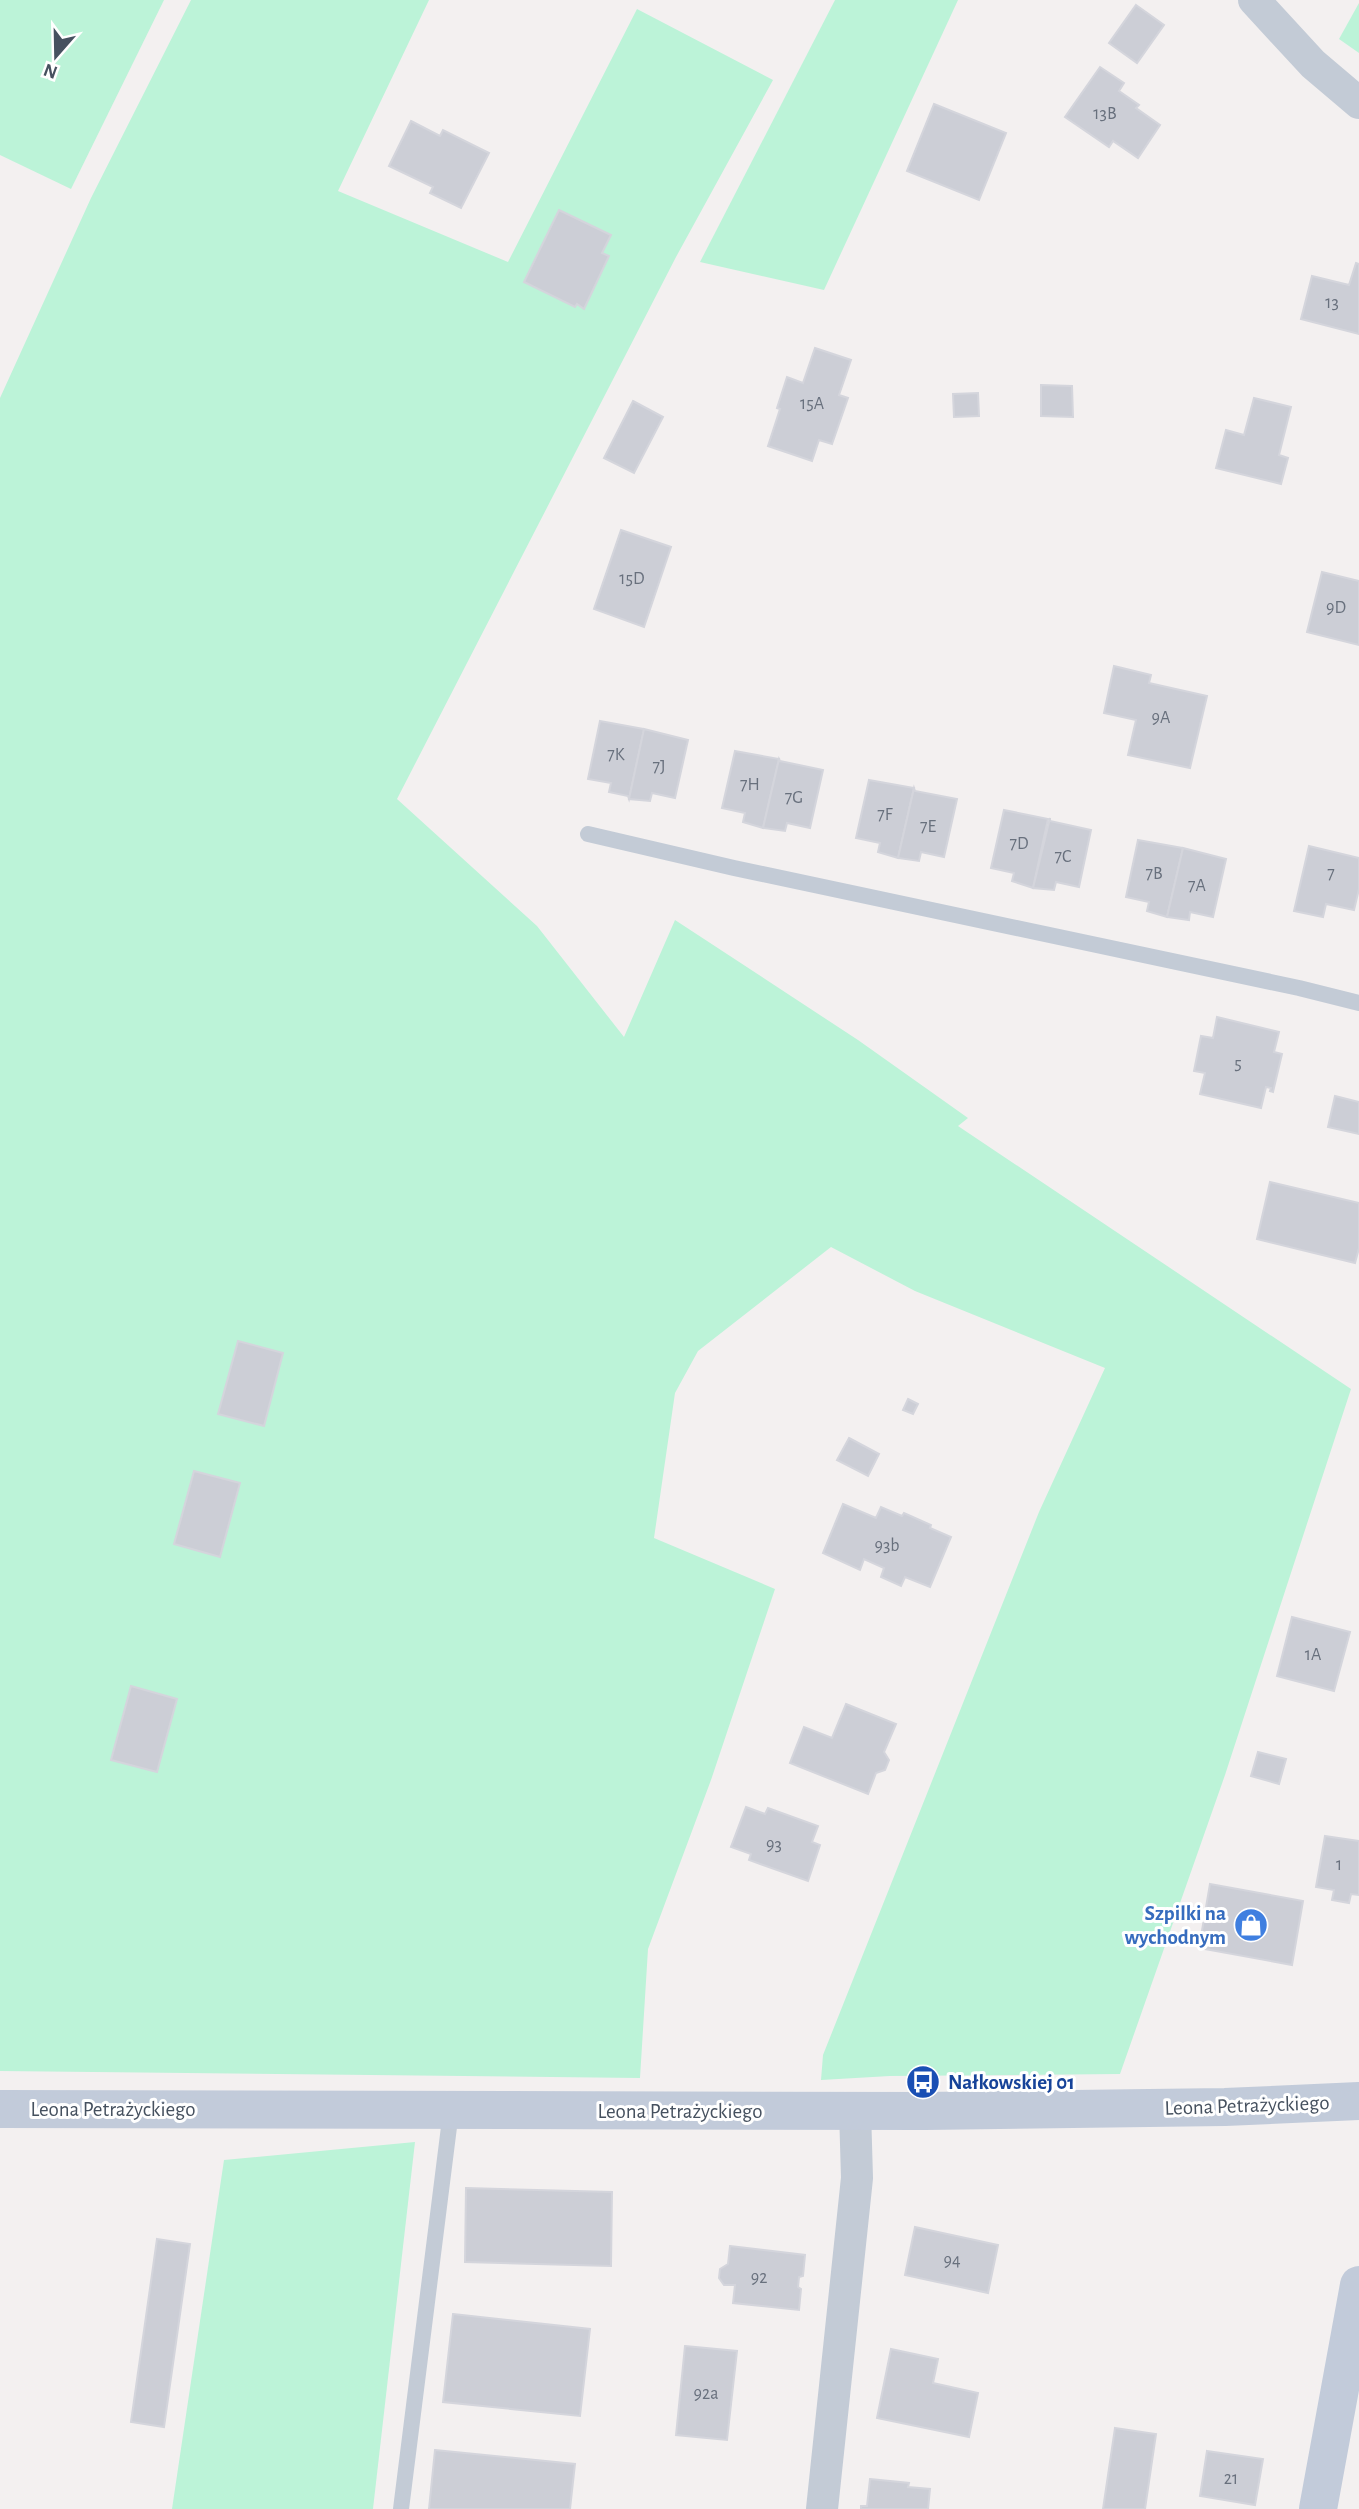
<svg xmlns="http://www.w3.org/2000/svg" width="1359" height="2509" viewBox="0 0 1359 2509" font-family="'Alegreya Sans',sans-serif">
<rect width="100%" height="100%" fill="#f3f0f0"/>
<g fill="#bcf3d8">
<polygon points="0,0 164,0 71,189 0,155"/>
<polygon points="191,0 429,0 338,191 508,262 637,9 773,80 676,257 397,799 537,926 624,1037 675,920 858,1040 968,1118 958,1126 1351,1389 1225,1775 1120,2074 890,2076 821,2080 823,2055 1039,1512 1105,1368 915,1291 831,1247 698,1351 675,1393 654,1538 775,1589 711,1780 648,1949 640,2078 0,2071 0,398 91,198"/>
<polygon points="835,0 958,0 824,290 700,262"/>
<polygon points="1359,3 1359,53 1339,39"/>
<polygon points="415,2142 373,2509 172,2509 224,2160"/>
</g>
<g fill="#ccced6" stroke="#d4d5dc" stroke-width="2">
<polygon points="1136,5 1164,25 1137,63 1109,43"/>
<polygon points="1100,67 1124,83 1119,91 1139,105 1136,108 1160,125 1138,158 1113,141 1109,147 1065,117"/>
<polygon points="934,104 1006,133 979,200 907,171"/>
<polygon points="411,121 440,136 443,130 489,153 461,208 430,193 433,187 389,166"/>
<polygon points="559,210 611,235 602,253 609,256 584,309 577,304 575,307 524,282"/>
<polygon points="1356,263 1359,264 1359,334 1301,319 1312,276 1349,285"/>
<polygon points="815,348 851,360 839,395 848,398 832,444 819,440 812,461 768,446 780,409 777,408 787,377 803,383"/>
<polygon points="1041,385 1072,386 1073,417 1041,416"/>
<polygon points="978,393 979,416 954,417 953,394"/>
<polygon points="1254,398 1291,407 1279,455 1288,458 1281,484 1216,468 1226,430 1244,435"/>
<polygon points="633,401 663,417 634,473 604,458"/>
<polygon points="621,530 671,547 644,627 594,609"/>
<polygon points="1322,572 1359,581 1359,645 1307,632"/>
<polygon points="1114,666 1151,675 1149,683 1207,696 1190,768 1128,755 1136,720 1104,713"/>
<polygon points="600,721 644,729 629,799 628,796 609,792 611,783 588,779"/>
<polygon points="644,729 688,740 675,798 652,793 650,801 629,799"/>
<polygon points="735,751 779,759 763,828 743,822 745,813 722,808"/>
<polygon points="779,759 780,761 823,770 810,828 787,823 785,831 763,828"/>
<polygon points="869,780 914,788 898,858 878,852 880,843 856,838"/>
<polygon points="914,788 915,791 957,799 944,857 921,852 919,861 898,858"/>
<polygon points="1004,810 1048,819 1033,888 1012,881 1014,873 991,868"/>
<polygon points="1050,818 1050,821 1091,830 1079,887 1056,882 1054,890 1033,888"/>
<polygon points="1138,840 1183,848 1167,917 1147,911 1149,902 1126,897"/>
<polygon points="1309,846 1359,858 1359,889 1354,910 1326,904 1323,917 1294,911"/>
<polygon points="1183,848 1226,859 1213,917 1190,912 1189,920 1167,917"/>
<polygon points="1217,1017 1279,1032 1274,1052 1282,1054 1273,1092 1270,1091 1271,1088 1266,1087 1261,1108 1200,1094 1205,1073 1194,1071 1201,1036 1213,1038"/>
<polygon points="1335,1096 1359,1102 1359,1134 1328,1127"/>
<polygon points="1270,1182 1359,1203 1359,1248 1355,1263 1257,1239"/>
<polygon points="238,1341 283,1353 264,1426 218,1414"/>
<polygon points="908,1399 918,1404 913,1414 903,1410"/>
<polygon points="849,1438 879,1454 868,1476 837,1460"/>
<polygon points="194,1471 240,1483 220,1557 174,1544"/>
<polygon points="843,1504 876,1518 881,1507 902,1516 904,1513 931,1525 930,1528 951,1537 930,1587 905,1577 901,1586 881,1577 884,1568 864,1559 860,1570 823,1553"/>
<polygon points="1292,1617 1350,1632 1334,1691 1277,1676"/>
<polygon points="131,1686 177,1699 157,1772 111,1760"/>
<polygon points="846,1704 896,1724 884,1752 889,1760 885,1770 876,1773 868,1794 790,1763 804,1727 832,1738"/>
<polygon points="1258,1752 1286,1759 1279,1784 1251,1776"/>
<polygon points="746,1807 765,1814 768,1808 818,1826 812,1842 820,1845 808,1881 749,1860 751,1854 731,1847"/>
<polygon points="1325,1836 1359,1841 1359,1895 1351,1894 1349,1903 1332,1900 1334,1890 1316,1887"/>
<polygon points="1210,1884 1303,1901 1292,1965 1199,1948"/>
<polygon points="466,2188 612,2192 611,2266 465,2262"/>
<polygon points="915,2227 998,2245 988,2293 905,2275"/>
<polygon points="157,2239 190,2244 164,2427 131,2422"/>
<polygon points="730,2246 805,2255 803,2276 799,2277 798,2287 801,2289 799,2310 733,2303 735,2285 724,2285 719,2278 720,2269 728,2264"/>
<polygon points="453,2314 590,2329 580,2416 443,2402"/>
<polygon points="685,2346 737,2351 727,2440 676,2435"/>
<polygon points="891,2349 938,2359 933,2383 978,2393 969,2437 877,2418"/>
<polygon points="1115,2428 1156,2434 1145,2509 1103,2509"/>
<polygon points="435,2450 575,2464 570,2509 429,2509"/>
<polygon points="1207,2451 1263,2459 1255,2505 1200,2496"/>
<polygon points="870,2479 909,2483 908,2487 930,2489 928,2509 861,2509 861,2506 867,2506"/>
</g>
<g fill="none" stroke-linecap="round" stroke-linejoin="round">
<g stroke="#c3cbd6" stroke-width="16">
<polyline points="588,834 734,868 1299,988 1359,1003"/>
<polyline points="401,2509 451,2111"/>
</g>
<g stroke="#c3cbd6" stroke-width="32">
<polyline points="1254,0 1313,64 1359,103"/>
<polyline points="822,2509 857,2178 855,2110"/>
</g>
<g stroke="#c2cbda" stroke-width="38">
<polyline points="0,2109 925,2111 1225,2107 1359,2101"/>
<polyline points="1318,2509 1359,2285"/>
</g>
</g>
<defs>
<g id="shop-disc" transform="scale(1.75)"><circle r="9.5" fill="#3f7fe0" stroke="#fff"/><path d="M-5-2.5h2.3a2.7 3.5 0 0 1 5.4 0H5L5.5 6h-11ZM-1.5-2.5h3a1.5 2.3 0 0 0-3 0Z" fill="#fff"/></g>
<g id="bus-disc" transform="scale(1.75)"><circle r="9.5" fill="#1a4fb4" stroke="#fff"/><path d="M-5-6H5V4H4V6H2V4H-2V6H-4V4H-5ZM-3.5-4V0h7V-4ZM-3.5 1.2v1.5H-2V1.2ZM2 1.2v1.5H3.5V1.2Z" fill="#fff"/></g>
</defs>
<g fill-rule="evenodd">
<use href="#shop-disc" x="1251" y="1925"/>
<use href="#bus-disc" x="923" y="2082"/>
</g>
<g text-anchor="middle" stroke-width="6" stroke-linejoin="round" paint-order="stroke">
<g font-size="18" fill="#68707d">
<text x="1105" y="119">13B</text>
<text x="1332" y="308">13</text>
<text x="812" y="409">15A</text>
<text x="632" y="584">15D</text>
<text x="1336" y="613">9D</text>
<text x="1161" y="723">9A</text>
<text x="616" y="760">7K</text>
<text x="659" y="772">7J</text>
<text x="750" y="790">7H</text>
<text x="794" y="803">7G</text>
<text x="885" y="820">7F</text>
<text x="928" y="832">7E</text>
<text x="1019" y="849">7D</text>
<text x="1063" y="862">7C</text>
<text x="1154" y="879">7B</text>
<text x="1331" y="879">7</text>
<text x="1197" y="891">7A</text>
<text x="1238" y="1069">5</text>
<text x="887" y="1551">93b</text>
<text x="1313" y="1660">1A</text>
<text x="774" y="1850">93</text>
<text x="1339" y="1870">1</text>
<text x="952" y="2266">94</text>
<text x="759" y="2283">92</text>
<text x="706" y="2399">92a</text>
<text x="1231" y="2484">21</text>
</g>
<g font-size="21" font-weight="bold" fill="#366cbe" stroke="#fff" text-anchor="end">
<text x="1226" y="1920">Szpilki na<tspan x="1226" dy="24">wychodnym</tspan></text>
</g>
<g font-size="21" font-weight="bold" fill="#164399" stroke="#fff" text-anchor="start">
<text x="948" y="2089">Nałkowskiej 01</text>
</g>
<g font-size="21" fill="#46515f" stroke="#fff">
<text transform="translate(1247 2105) rotate(-2)" y="7">Leona Petrażyckiego</text>
<text x="113" y="2116">Leona Petrażyckiego</text>
<text x="680" y="2118">Leona Petrażyckiego</text>
</g>
</g>
<g transform="translate(56 56) rotate(200)" stroke="#ffffff" stroke-width="5" paint-order="stroke">
<path d="M0-5L12 26L0 18L-12 26Z" fill="#46515f"/>
<text y="-10" font-size="19" font-weight="bold" text-anchor="middle" fill="#46515f">N</text>
</g>
</svg>
